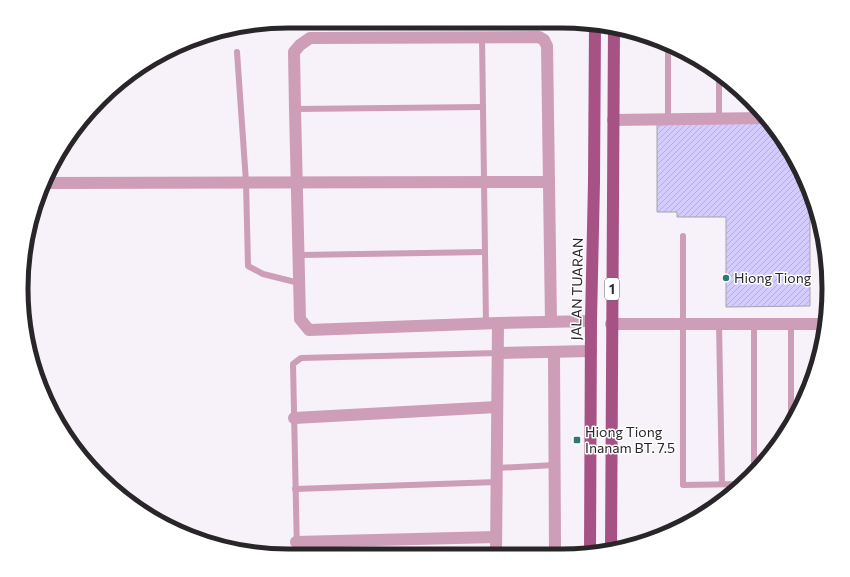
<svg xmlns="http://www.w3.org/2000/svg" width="850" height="577" viewBox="0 0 850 577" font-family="Commissioner,sans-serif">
<defs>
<pattern id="building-hatch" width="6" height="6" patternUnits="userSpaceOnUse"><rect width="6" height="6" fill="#d4cbfe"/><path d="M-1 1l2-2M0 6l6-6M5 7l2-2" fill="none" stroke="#b6aeda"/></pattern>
</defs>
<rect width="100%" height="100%" fill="#f7f1f9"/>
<polygon fill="url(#building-hatch)" stroke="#a4a3ab" points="768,120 784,140 809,186 810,190 810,306 726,307 726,217 677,217 677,212 657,212 657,125"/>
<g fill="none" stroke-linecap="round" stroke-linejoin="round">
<g stroke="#ce9db7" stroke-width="6">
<polyline points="482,37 486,324"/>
<polyline points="237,52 246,182 248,266 263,274 299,283"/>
<polyline points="295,109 483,107"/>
<polyline points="668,119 668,45"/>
<polyline points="719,119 719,77"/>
<polyline points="683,236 683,485 743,484"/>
<polyline points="299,255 485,252"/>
<polyline points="719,324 722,484"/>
<polyline points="791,425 791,324"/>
<polyline points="497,468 555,465"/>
<polyline points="754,473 754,324"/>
<polyline points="295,489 497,482"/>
<polyline points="669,527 669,533"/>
<polyline points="297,552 293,364 301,358 498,353"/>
</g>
<g stroke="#ce9db7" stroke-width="12">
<polyline points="613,120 766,118"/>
<polyline points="43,183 549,182"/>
<polyline points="551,322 547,46 544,40 539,37 310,38 300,45 294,52 295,109 300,319 309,330 498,323 591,321"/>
<polyline points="611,324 825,324"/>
<polyline points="498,353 591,351"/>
<polyline points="294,418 497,407"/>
<polyline points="296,542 496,537"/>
<polyline points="496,555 498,323"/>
<polyline points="548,556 553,553 555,550 554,352"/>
</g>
<g stroke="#a75284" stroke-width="12">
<polyline points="611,551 614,26"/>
<polyline points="590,553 591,321 594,182 595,26"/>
</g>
</g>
<g fill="#2f7873" stroke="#fff" stroke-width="1.5">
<circle cx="726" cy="278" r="4"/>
<rect x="573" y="436" width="8" height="8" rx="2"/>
</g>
<g text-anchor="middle" stroke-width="3" stroke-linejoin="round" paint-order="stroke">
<rect fill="#fff" stroke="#686769" stroke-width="1" x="605" y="278" width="14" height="22" rx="3"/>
<g font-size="13" font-weight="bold" fill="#282629">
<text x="612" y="294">1</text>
</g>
<g font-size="14" fill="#282629" stroke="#fff" text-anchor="start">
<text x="734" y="283">Hiong Tiong</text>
<text x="585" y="437">Hiong Tiong<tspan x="585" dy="16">Inanam BT. 7.5</tspan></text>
</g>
<g font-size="14" fill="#282629" stroke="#fff">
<text transform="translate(577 289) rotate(-89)" y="5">JALAN TUARAN</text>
</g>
</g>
<path d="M0 0H850V577H0ZM288 28H562A260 260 0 0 1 822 288V289A260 260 0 0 1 562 549H288A260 260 0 0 1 28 289V288A260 260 0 0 1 288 28Z" fill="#fff" fill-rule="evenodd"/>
<path fill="none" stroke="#282629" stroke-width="5" d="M288 28H562A260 260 0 0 1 822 288V289A260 260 0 0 1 562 549H288A260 260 0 0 1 28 289V288A260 260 0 0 1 288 28Z"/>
</svg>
